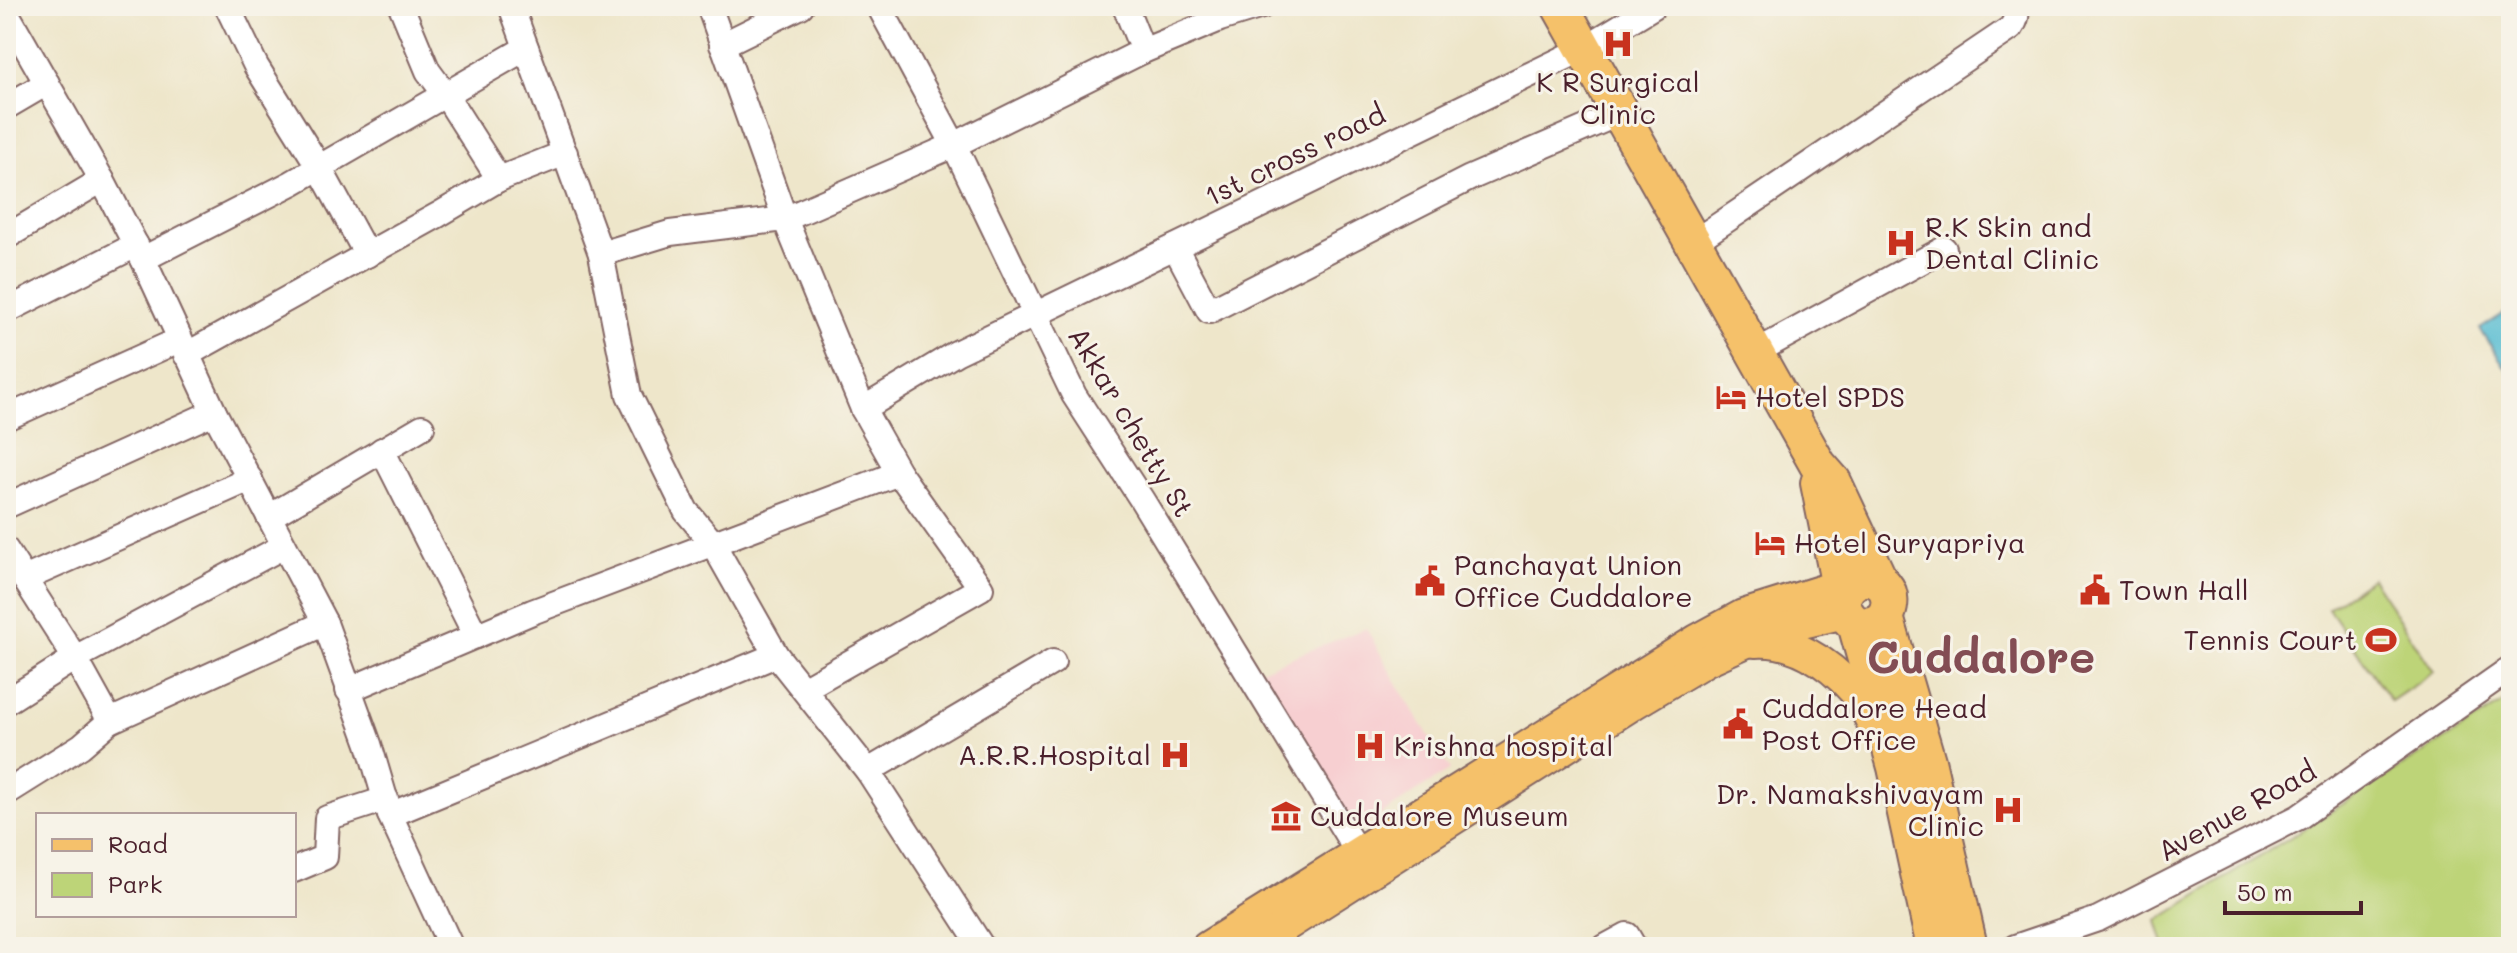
<svg xmlns="http://www.w3.org/2000/svg" width="2517" height="953" viewBox="0 0 2517 953" font-family="Mali,sans-serif">
<rect width="100%" height="100%" fill="#f7f3e8"/>
<filter id="ink" filterUnits="userSpaceOnUse"><feTurbulence type="fractalNoise" baseFrequency=".0125" numOctaves="2"/><feDisplacementMap in="SourceGraphic" scale="16" xChannelSelector="R" yChannelSelector="G"/><feConvolveMatrix kernelMatrix="1 2 1 2 8 2 1 2 1" color-interpolation-filters="sRGB"/></filter>
<filter id="wash" filterUnits="userSpaceOnUse"><feTurbulence type="fractalNoise" baseFrequency=".006" numOctaves="4" result="noise"/><feDisplacementMap in="SourceGraphic" scale="32" xChannelSelector="R" yChannelSelector="G"/><feGaussianBlur stdDeviation="1.8" result="paint"/><feColorMatrix in="noise" values="0 0 0 0 0 0 0 0 0 0 0 0 0 0 0 0 0 1.4 0 .05"/><feComposite in="paint" operator="in"/></filter>
<g filter="url(#wash)">
<rect width="100%" height="100%" fill="#eee6ca"/>
<polygon fill="#f7cfd1" points="1366,628 1403,694 1450,770 1356,831 1260,670"/>
<g fill="#bdd478" stroke="#847a52" stroke-width="2">
<polygon points="2372,578 2434,672 2391,701 2328,608"/>
<polygon points="2511,698 2511,947 2165,947 2157,921"/>
</g>
<polygon fill="#53bbd1" stroke="#4e6d7e" stroke-width="2" points="2511,309 2511,376 2480,329"/>
</g>
<g filter="url(#ink)">
<g fill="none" stroke-linecap="round" stroke-linejoin="round">
<g stroke="#836563" stroke-width="28">
<g id="minor">
<polyline points="227,6 256,66 319,167 367,255"/>
<polyline points="401,6 428,71 445,94 499,179"/>
<polyline points="511,6 601,254 629,395 686,511 712,542 776,655 868,771 982,947"/>
<polyline points="709,6 785,219 863,409 899,473 981,588 805,688"/>
<polyline points="879,6 954,145 1074,395 1142,500 1366,866"/>
<polyline points="1125,6 1143,51"/>
<polyline points="6,12 102,180 143,259 214,412 325,623 369,744 390,815 451,947"/>
<polyline points="722,45 801,6"/>
<polyline points="6,107 47,83"/>
<polyline points="6,237 102,180"/>
<path d="M1694 242 2011 28C2016 20 2018 15 2015 6"/>
<polyline points="1175,247 1209,311 1470,178 1620,113"/>
<polyline points="601,254 670,233 785,219 954,145 1143,51 1220,19 1262,6"/>
<polyline points="143,259 292,183 526,48"/>
<polyline points="6,311 136,245"/>
<polyline points="1756,352 1944,249"/>
<polyline points="186,355 438,215 499,179 565,153"/>
<polyline points="863,409 956,353 1583,49 1654,6"/>
<polyline points="6,418 179,340"/>
<polyline points="382,450 476,636"/>
<polyline points="6,506 214,412"/>
<polyline points="269,517 422,427"/>
<polyline points="6,550 75,658 110,721"/>
<polyline points="24,579 250,479"/>
<polyline points="348,690 532,612 899,473"/>
<polyline points="6,702 75,658 284,546"/>
<polyline points="868,771 1053,662"/>
<polyline points="6,793 81,746 110,721 325,623"/>
<polyline points="390,815 776,655"/>
<polyline points="294,870 325,857 327,818 386,799"/>
<polyline points="1605,947 1627,935 1634,947"/>
<polyline points="2015,947 2098,919 2299,817 2511,668"/>
</g>
</g>
<g stroke="#836563" stroke-width="34">
<g id="major">
<path d="M1755 642C1793 639 1828 662 1853 690 1863 702 1870 720 1878 734"/>
<polyline points="1207,947 1697,640 1743,615 1858,579"/>
<polyline points="1253,947 1635,703 1707,660 1773,630 1845,613"/>
</g>
</g>
<g stroke="#836563" stroke-width="40">
<g id="highway">
<polyline points="1560,6 1818,465 1833,482 1880,582"/>
<polyline points="1819,483 1842,597"/>
<polyline points="1885,617 1927,761 1969,947"/>
<path d="M1856 624C1898 635 1900 575 1864 578 1858 579 1852 582 1848 587 1837 600 1843 615 1856 624L1896 767 1935 947"/>
</g>
</g>
<use href="#minor" stroke="#fff" stroke-width="24"/>
<use href="#major" stroke="#f5c16b" stroke-width="30"/>
<use href="#highway" stroke="#f5c16b" stroke-width="36"/>
</g>
</g>
<defs>
<g id="hospital-bare" transform="scale(2.4)"><path d="M-5-5h3v3.5h4V-5h3V5h-3V1.5h-4V5h-3Z" fill="#c8321e" stroke="#f7f3e8" stroke-width="2.5" paint-order="stroke"/></g>
<g id="hotel-bare" transform="scale(2.4)"><path d="M-6-4.5h1.5V1H6V5H4.5V3h-9V5H-6ZM-4 0a1.8 1.8 0 1 1 3.6 0ZM.5 0V-2.5h3Q6-2.5 6 0Z" fill="#c8321e" stroke="#f7f3e8" stroke-width="2.5" paint-order="stroke"/></g>
<g id="civic-bare" transform="scale(2.4)"><path d="M-.6-6.5H3V-4.5H.6V-3L4-1V1h2V6H-6V1h2V-1L-.6-3ZM-1.2 2.5V6h2.4V2.5Z" fill="#c8321e" stroke="#f7f3e8" stroke-width="2.5" paint-order="stroke"/></g>
<g id="stadium-bare" transform="scale(2.4)"><path d="M0-5a6.5 5 0 1 0 0 10a6.5 5 0 1 0 0-10ZM-3.5-1.8h7v3.6h-7Z" fill="#c8321e" stroke="#f7f3e8" stroke-width="2.5" paint-order="stroke"/></g>
<g id="museum-bare" transform="scale(2.4)"><path d="M0-6L6-3V-2H-6V-3ZM-5-1h2V3h-2ZM-1-1h2V3h-2ZM3-1h2V3H3ZM-6 4H6V6H-6Z" fill="#c8321e" stroke="#f7f3e8" stroke-width="2.5" paint-order="stroke"/></g>
</defs>
<g fill-rule="evenodd">
<use href="#hospital-bare" x="1618" y="44"/>
<use href="#hospital-bare" x="1901" y="243"/>
<use href="#hotel-bare" x="1731" y="397"/>
<use href="#hotel-bare" x="1770" y="543"/>
<use href="#civic-bare" x="1430" y="581"/>
<use href="#civic-bare" x="2095" y="590"/>
<use href="#stadium-bare" x="2381" y="640"/>
<use href="#civic-bare" x="1738" y="724"/>
<use href="#hospital-bare" x="1370" y="746"/>
<use href="#hospital-bare" x="1175" y="755"/>
<use href="#hospital-bare" x="2008" y="810"/>
<use href="#museum-bare" x="1286" y="816"/>
</g>
<g text-anchor="middle" stroke-width="6" stroke-linejoin="round" paint-order="stroke">
<g font-size="28" fill="#4a1f2b" stroke="#f7f3e8" text-anchor="start">
<text x="1618" y="92" text-anchor="middle">K R Surgical<tspan x="1618" dy="32">Clinic</tspan></text>
<text x="1925" y="237">R.K Skin and<tspan x="1925" dy="32">Dental Clinic</tspan></text>
<text x="1755" y="407">Hotel SPDS</text>
<text x="1794" y="553">Hotel Suryapriya</text>
<text x="1454" y="575">Panchayat Union<tspan x="1454" dy="32">Office Cuddalore</tspan></text>
<text x="2119" y="600">Town Hall</text>
<text x="2357" y="650" text-anchor="end">Tennis Court</text>
<text x="1762" y="718">Cuddalore Head<tspan x="1762" dy="32">Post Office</tspan></text>
<text x="1394" y="756">Krishna hospital</text>
<text x="1151" y="765" text-anchor="end">A.R.R.Hospital</text>
<text x="1984" y="804" text-anchor="end">Dr. Namakshivayam<tspan x="1984" dy="32">Clinic</tspan></text>
<text x="1310" y="826">Cuddalore Museum</text>
</g>
<g font-size="28" fill="#4a1f2b" stroke="#f7f3e8">
<text transform="translate(1295 155) rotate(-26)" y="10">1st cross road</text>
<text transform="translate(1131 422) rotate(59)" y="10">Akkar chetty St</text>
<text transform="translate(2237 811) rotate(-29)" y="10">Avenue Road</text>
</g>
<g font-size="44" font-weight="bold" fill="#834d54" stroke="#f7f3e8">
<text x="1981" y="673">Cuddalore</text>
</g>
</g>
<rect width="2517" height="953" fill="none" stroke="#f7f3e8" stroke-width="32"/>
<rect x="36" y="813" width="260" height="104" fill="#f7f3e8" stroke="#b29e9c" stroke-width="2"/>
<rect x="52" y="839" width="40" height="12" fill="#f5c16b" stroke="#b29e9c" stroke-width="2"/>
<text x="108" y="853" font-size="24" fill="#4a1f2b">Road</text>
<rect x="52" y="873" width="40" height="24" fill="#bdd478" stroke="#b29e9c" stroke-width="2"/>
<text x="108" y="893" font-size="24" fill="#4a1f2b">Park</text>
<path d="M2225 901v12h136v-12" fill="none" stroke="#4a1f2b" stroke-width="4"/>
<text x="2237" y="901" font-size="24" fill="#4a1f2b" stroke="#f7f3e8" stroke-width="6" paint-order="stroke">50 m</text>
</svg>
